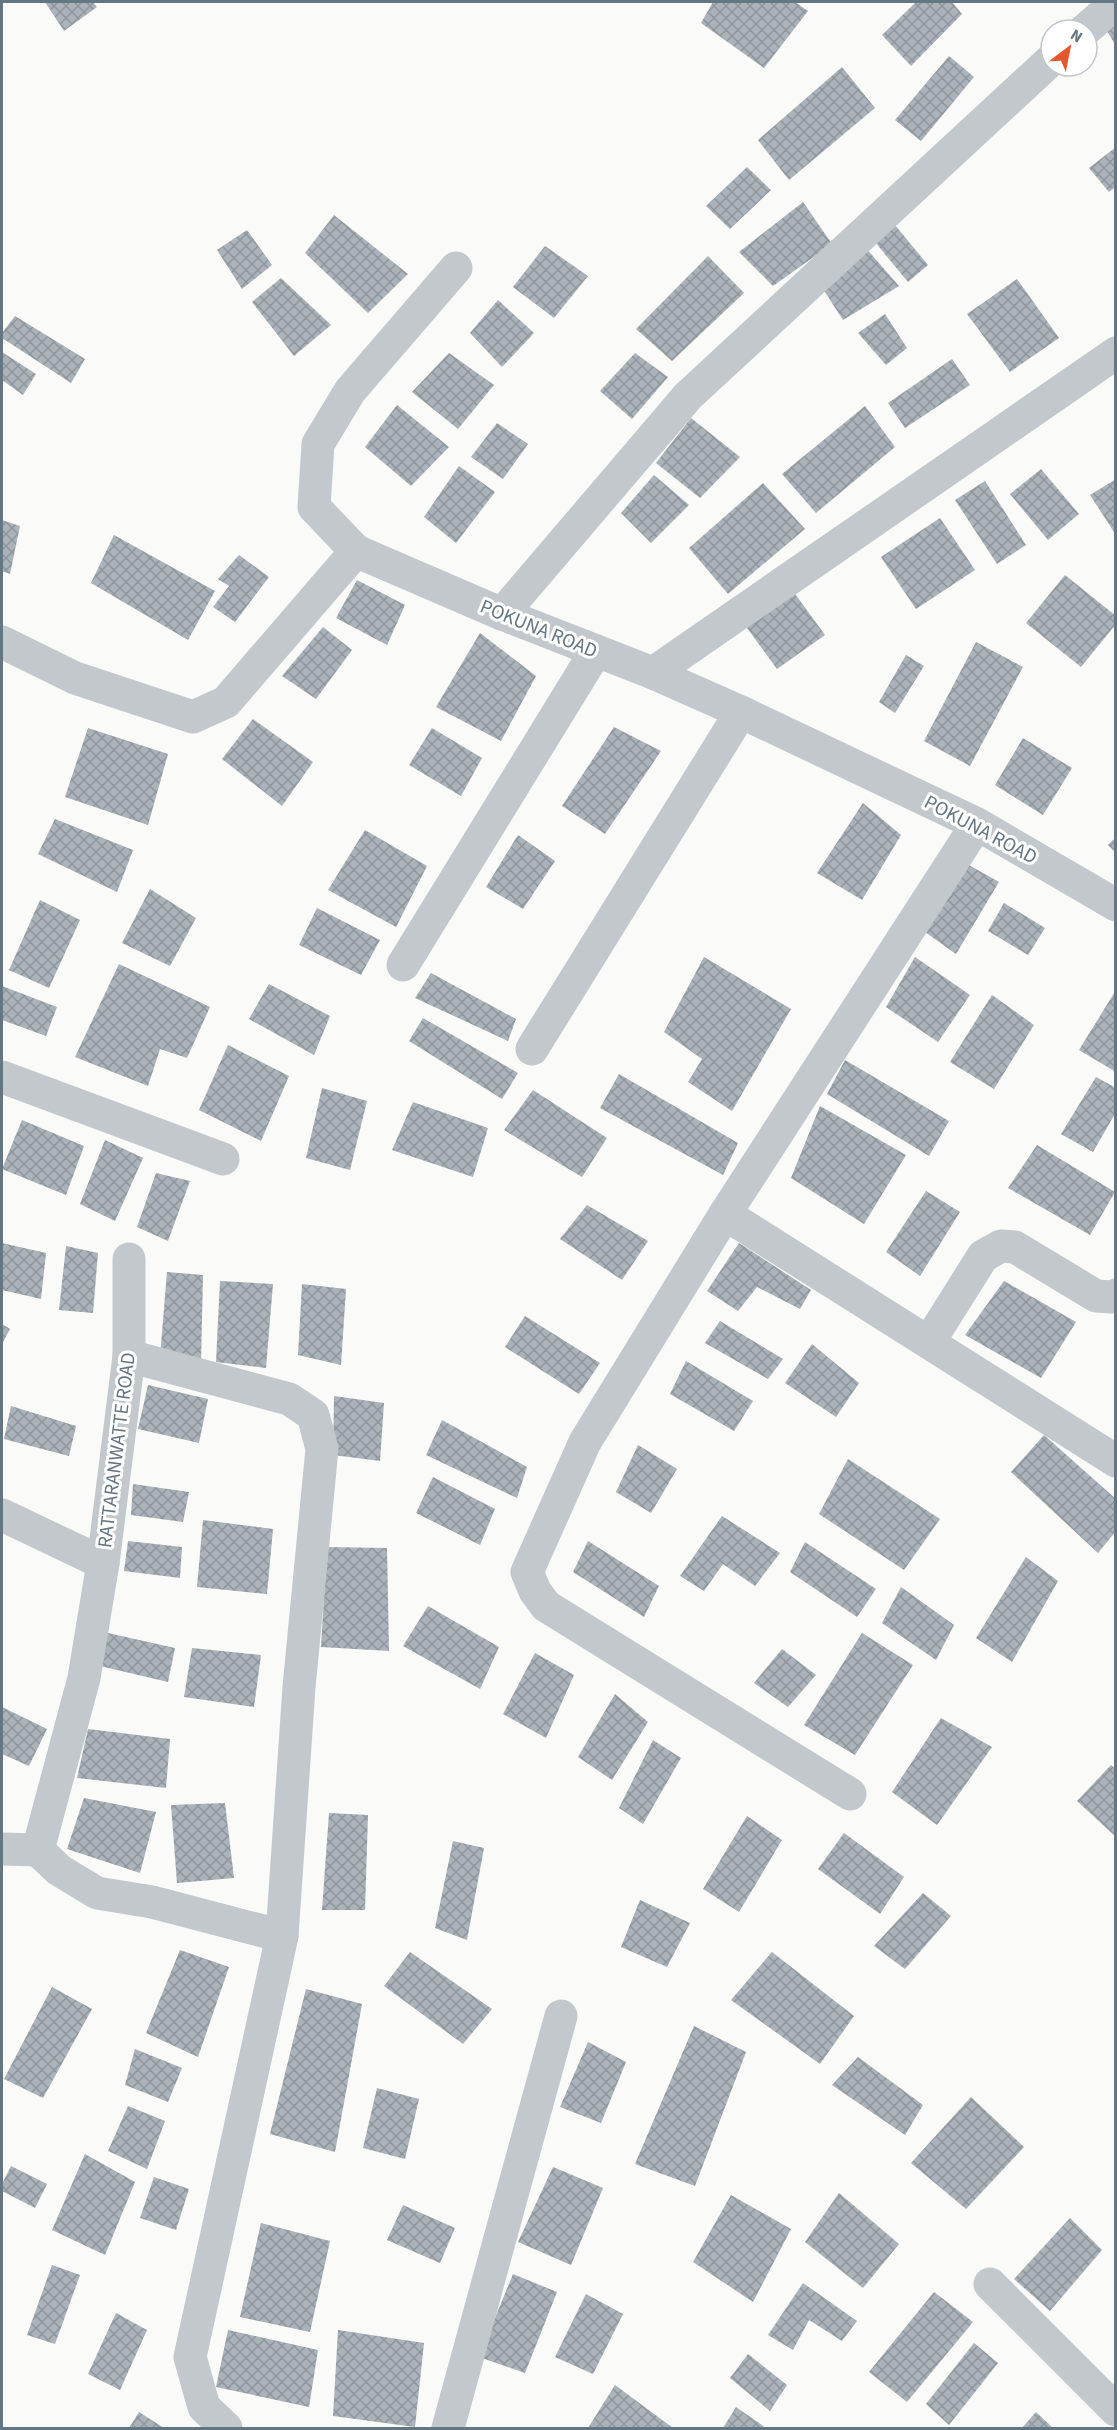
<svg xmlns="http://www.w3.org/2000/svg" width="1117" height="2430" viewBox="0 0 1117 2430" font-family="'Source Sans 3',sans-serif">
<defs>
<pattern id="building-cross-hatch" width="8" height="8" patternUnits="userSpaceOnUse" patternTransform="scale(1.5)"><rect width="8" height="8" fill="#aab3b9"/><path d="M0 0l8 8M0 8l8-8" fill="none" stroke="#8e969c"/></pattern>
</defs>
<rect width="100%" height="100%" fill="#fafaf8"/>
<g fill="url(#building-cross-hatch)">
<polygon points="45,2 93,2 97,7 64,31"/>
<polygon points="713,2 795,2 808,11 764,68 701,23"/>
<polygon points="916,2 952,2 962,14 911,66 882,35"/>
<polygon points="1116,22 1116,46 1105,28"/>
<polygon points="949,56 974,77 921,141 895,120"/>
<polygon points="842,67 875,108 789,180 758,140"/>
<polygon points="1116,147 1116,186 1109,192 1089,168"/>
<polygon points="747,167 771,190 730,229 706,206"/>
<polygon points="803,202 832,244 773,286 739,252"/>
<polygon points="334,215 408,274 368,313 305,253"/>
<polygon points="895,225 928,265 908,282 875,242"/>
<polygon points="247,230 272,265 242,289 217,250"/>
<polygon points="545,246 588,276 554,318 513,287"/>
<polygon points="865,247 899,286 843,320 821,286"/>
<polygon points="708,256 744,293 672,361 636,329"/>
<polygon points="281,278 331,325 294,356 252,302"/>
<polygon points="1017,279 1059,338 1010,372 967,314"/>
<polygon points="498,300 534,333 502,367 470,333"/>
<polygon points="885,314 907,348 886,365 858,333"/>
<polygon points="15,316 85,359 71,383 2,338 2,333"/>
<polygon points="2,352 36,374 23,395 2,380"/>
<polygon points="449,353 494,385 458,429 412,392"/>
<polygon points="635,353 668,377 632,419 600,391"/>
<polygon points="952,359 970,385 905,428 888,403"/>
<polygon points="397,405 449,447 411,486 365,447"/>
<polygon points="865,406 895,447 816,513 782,474"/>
<polygon points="691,418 740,457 700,498 656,463"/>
<polygon points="497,423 528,444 503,479 471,457"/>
<polygon points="459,466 495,492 456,543 424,517"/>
<polygon points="1041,469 1079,514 1048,540 1010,494"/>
<polygon points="654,475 689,505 651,543 621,513"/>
<polygon points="1116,479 1116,535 1090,495"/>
<polygon points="985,481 1026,545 997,564 955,500"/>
<polygon points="763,483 805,529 728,594 689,548"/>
<polygon points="940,518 975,570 916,609 881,557"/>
<polygon points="2,520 20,526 10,574 2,571"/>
<polygon points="114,535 215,591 188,640 91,583"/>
<polygon points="239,555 269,577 235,622 213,607 229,586 218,579"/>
<polygon points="1065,575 1116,616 1116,624 1081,667 1026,623"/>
<polygon points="357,580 405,605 387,645 336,618"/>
<polygon points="790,587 825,635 777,669 742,621"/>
<polygon points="323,627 352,650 316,699 282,676"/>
<polygon points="480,633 536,676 501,741 436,707"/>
<polygon points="976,642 1023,667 970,766 924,741"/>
<polygon points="906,655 924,666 895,713 879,702"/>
<polygon points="253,719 313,762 282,806 222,759"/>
<polygon points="614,727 661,751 605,834 562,806"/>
<polygon points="88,728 168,754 148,825 65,797"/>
<polygon points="432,728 482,758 461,796 409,765"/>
<polygon points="1023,738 1072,768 1043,815 995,785"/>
<polygon points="863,803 901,835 862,900 817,873"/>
<polygon points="55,819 133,850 117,892 38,854"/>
<polygon points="365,830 427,866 396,927 328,890"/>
<polygon points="518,835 555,861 523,909 486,887"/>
<polygon points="1116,837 1116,853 1108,845"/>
<polygon points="967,864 999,882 956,954 925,932"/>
<polygon points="150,889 196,918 170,966 122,943"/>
<polygon points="40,900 80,920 49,988 9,970"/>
<polygon points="1004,903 1045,928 1028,955 988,931"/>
<polygon points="317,908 380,940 361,975 299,945"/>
<polygon points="704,957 791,1009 732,1111 688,1082 702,1059 664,1032"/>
<polygon points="915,957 970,995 938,1042 886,1007"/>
<polygon points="119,964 210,1007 187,1058 160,1049 148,1086 75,1057"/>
<polygon points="431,973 516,1019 508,1041 415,998"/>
<polygon points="269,984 330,1016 314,1055 249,1019"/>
<polygon points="2,986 57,1007 46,1036 2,1020"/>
<polygon points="1116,990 1116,1072 1079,1050"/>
<polygon points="992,995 1034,1025 994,1089 950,1062"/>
<polygon points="423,1018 518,1073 502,1099 409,1041"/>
<polygon points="228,1045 289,1076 261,1141 199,1110"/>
<polygon points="845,1060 949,1121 929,1156 827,1094"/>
<polygon points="619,1074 738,1143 723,1175 600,1108"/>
<polygon points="1096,1077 1116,1088 1116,1112 1093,1152 1061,1134"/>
<polygon points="322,1088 367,1101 350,1170 306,1158"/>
<polygon points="533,1090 607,1138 582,1177 504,1130"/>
<polygon points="413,1102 488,1128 473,1177 392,1150"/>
<polygon points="820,1106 906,1155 864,1224 791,1178"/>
<polygon points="22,1120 84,1146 66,1195 2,1169"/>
<polygon points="105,1140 143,1158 115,1221 80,1204"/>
<polygon points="1037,1145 1115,1192 1090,1235 1008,1188"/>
<polygon points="156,1173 190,1181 168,1241 137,1227"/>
<polygon points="926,1191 960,1212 920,1276 886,1252"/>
<polygon points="587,1205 648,1241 622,1280 560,1239"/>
<polygon points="2,1243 46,1253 41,1299 2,1290"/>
<polygon points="739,1243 811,1290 800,1309 757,1287 738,1311 707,1291"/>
<polygon points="66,1246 98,1253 93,1313 59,1310"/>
<polygon points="167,1272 203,1275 201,1362 160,1357"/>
<polygon points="220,1281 273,1284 266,1368 216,1362"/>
<polygon points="1004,1281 1076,1322 1041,1378 965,1335"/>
<polygon points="302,1284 346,1289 341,1365 298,1355"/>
<polygon points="525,1316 600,1363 579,1394 505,1347"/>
<polygon points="720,1321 783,1359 768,1379 705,1343"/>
<polygon points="2,1324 10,1329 2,1344"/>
<polygon points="812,1344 859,1383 836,1417 785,1383"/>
<polygon points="686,1361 753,1401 734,1431 670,1394"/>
<polygon points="148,1385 208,1399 199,1443 138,1429"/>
<polygon points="334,1396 384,1403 380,1461 333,1455"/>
<polygon points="11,1406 76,1426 69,1456 4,1439"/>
<polygon points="442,1420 527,1467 517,1498 426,1455"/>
<polygon points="1044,1435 1116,1499 1116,1531 1098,1553 1011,1472"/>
<polygon points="638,1445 677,1469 651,1513 616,1492"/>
<polygon points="848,1459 940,1519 904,1570 819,1514"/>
<polygon points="433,1477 495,1509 480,1545 416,1513"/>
<polygon points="133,1484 189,1492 183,1522 131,1515"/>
<polygon points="722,1516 780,1553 755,1586 723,1564 704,1591 680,1576"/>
<polygon points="203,1520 273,1529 267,1594 197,1587"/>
<polygon points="128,1541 182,1547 180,1578 124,1571"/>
<polygon points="588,1541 659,1586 644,1617 573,1572"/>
<polygon points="805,1542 876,1589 857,1617 790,1572"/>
<polygon points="327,1547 387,1548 389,1651 321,1647"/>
<polygon points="1026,1557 1058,1581 1012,1662 976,1638"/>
<polygon points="901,1587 954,1625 936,1660 882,1623"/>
<polygon points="428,1606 499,1647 480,1689 403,1646"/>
<polygon points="108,1633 175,1648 168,1682 100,1666"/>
<polygon points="862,1633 913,1665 855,1755 804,1725"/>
<polygon points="192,1648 261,1655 254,1707 184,1697"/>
<polygon points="782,1649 816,1675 788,1707 754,1683"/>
<polygon points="535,1653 574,1675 546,1738 503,1714"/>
<polygon points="615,1694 648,1722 612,1780 578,1757"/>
<polygon points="2,1707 47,1729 29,1766 2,1754"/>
<polygon points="941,1718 992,1747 937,1825 892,1792"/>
<polygon points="88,1729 170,1739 166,1788 77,1778"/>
<polygon points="653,1740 681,1758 643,1824 619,1808"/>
<polygon points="1111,1765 1116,1769 1116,1837 1077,1801"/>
<polygon points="84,1798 156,1812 140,1873 67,1849"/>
<polygon points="225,1803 234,1878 177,1883 171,1805"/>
<polygon points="329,1813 368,1815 365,1910 322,1910"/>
<polygon points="747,1816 782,1840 739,1912 703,1889"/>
<polygon points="844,1833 904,1877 880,1914 818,1869"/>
<polygon points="453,1841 484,1848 467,1940 435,1928"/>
<polygon points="923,1893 951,1916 905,1969 874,1946"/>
<polygon points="640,1900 690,1923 667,1967 621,1947"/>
<polygon points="180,1950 229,1967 198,2057 146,2033"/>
<polygon points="410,1952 492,2009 463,2044 384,1986"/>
<polygon points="772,1952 854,2016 820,2064 731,2000"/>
<polygon points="52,1987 92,2009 43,2098 4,2079"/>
<polygon points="306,1989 362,2004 335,2152 270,2134"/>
<polygon points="694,2026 746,2052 695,2186 635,2164"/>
<polygon points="588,2042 626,2062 601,2123 560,2107"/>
<polygon points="135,2049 182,2068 168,2102 125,2085"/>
<polygon points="858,2057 923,2105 905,2135 832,2085"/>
<polygon points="377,2088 419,2099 405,2159 363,2148"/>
<polygon points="971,2097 1024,2147 966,2209 911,2163"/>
<polygon points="128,2106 165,2121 147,2169 108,2151"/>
<polygon points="85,2154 135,2182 105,2255 52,2230"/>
<polygon points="11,2166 47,2184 35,2208 2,2191 2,2184"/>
<polygon points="553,2167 603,2188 571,2265 518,2242"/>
<polygon points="154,2177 189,2189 176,2230 140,2218"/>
<polygon points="839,2193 899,2244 863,2288 805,2242"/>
<polygon points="731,2195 791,2229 753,2302 693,2262"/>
<polygon points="403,2205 455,2228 440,2263 387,2240"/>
<polygon points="1070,2218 1102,2250 1050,2311 1014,2279"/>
<polygon points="261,2223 330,2241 310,2332 240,2317"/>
<polygon points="52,2265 80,2275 55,2344 27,2335"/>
<polygon points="513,2274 557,2292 525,2373 479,2357"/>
<polygon points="803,2283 857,2321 842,2341 809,2320 793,2350 768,2335"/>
<polygon points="934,2292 973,2322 907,2402 869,2372"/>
<polygon points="586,2294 623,2314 593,2374 555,2357"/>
<polygon points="116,2313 147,2330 120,2390 88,2374"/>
<polygon points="228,2330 318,2350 309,2407 216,2387"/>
<polygon points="338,2330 424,2343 415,2427 333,2416"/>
<polygon points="974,2343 998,2363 949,2425 926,2404"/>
<polygon points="748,2354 787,2385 770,2411 730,2378"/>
<polygon points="615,2385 673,2428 588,2428"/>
<polygon points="736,2407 766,2428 723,2428"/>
<polygon points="139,2412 164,2428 129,2428"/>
<polygon points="1036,2412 1053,2428 1022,2428"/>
</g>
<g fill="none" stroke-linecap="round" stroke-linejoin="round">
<g stroke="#c3c8cc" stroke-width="33">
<polyline points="1085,30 1116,3"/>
<polyline points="356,551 314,507 318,444 350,391 456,268"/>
<polyline points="502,614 688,396 1051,60"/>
<polyline points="2,642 75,678 193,717 226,702 356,551 502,614 653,673 741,712 977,824 1116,905"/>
<polyline points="653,673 1116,353"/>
<polyline points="403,965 596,651"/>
<polyline points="532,1049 741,712"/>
<polyline points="2,1077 223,1159"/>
<polyline points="725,1214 1116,1461"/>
<polyline points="929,1342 983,1256 1001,1246 1015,1247 1096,1296 1112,1297 1116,1295"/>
<polyline points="129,1356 289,1399 313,1415 322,1449 299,1687 282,1936 190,2357 204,2407 226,2428"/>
<polyline points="2,1515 103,1563 129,1356 129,1259"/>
<polyline points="103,1563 84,1678 38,1850 59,1870 97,1893 152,1902 282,1936"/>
<polyline points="850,1794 546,1606 535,1591 527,1572 585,1442 725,1214 977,824"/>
<polyline points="2,1849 38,1850"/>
<polyline points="990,2284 1116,2410"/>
<polyline points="448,2428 561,2016"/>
</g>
</g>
<g text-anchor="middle" stroke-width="6" stroke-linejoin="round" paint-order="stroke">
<g font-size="20" fill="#657683" stroke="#fff">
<text transform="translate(539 628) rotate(22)" y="7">POKUNA ROAD</text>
<text transform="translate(981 829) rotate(28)" y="7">POKUNA ROAD</text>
<text transform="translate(116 1450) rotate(-83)" y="7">RATTARANWATTE ROAD</text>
</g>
</g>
<rect width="1117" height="2430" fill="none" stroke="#657683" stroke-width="6"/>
<g transform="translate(1069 48) rotate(32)"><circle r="28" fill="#ffffff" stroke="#c1c8cd" stroke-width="1.5"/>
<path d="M0-4.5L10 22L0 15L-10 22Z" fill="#e4572e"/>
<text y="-9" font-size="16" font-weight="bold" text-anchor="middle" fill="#657683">N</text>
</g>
</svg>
